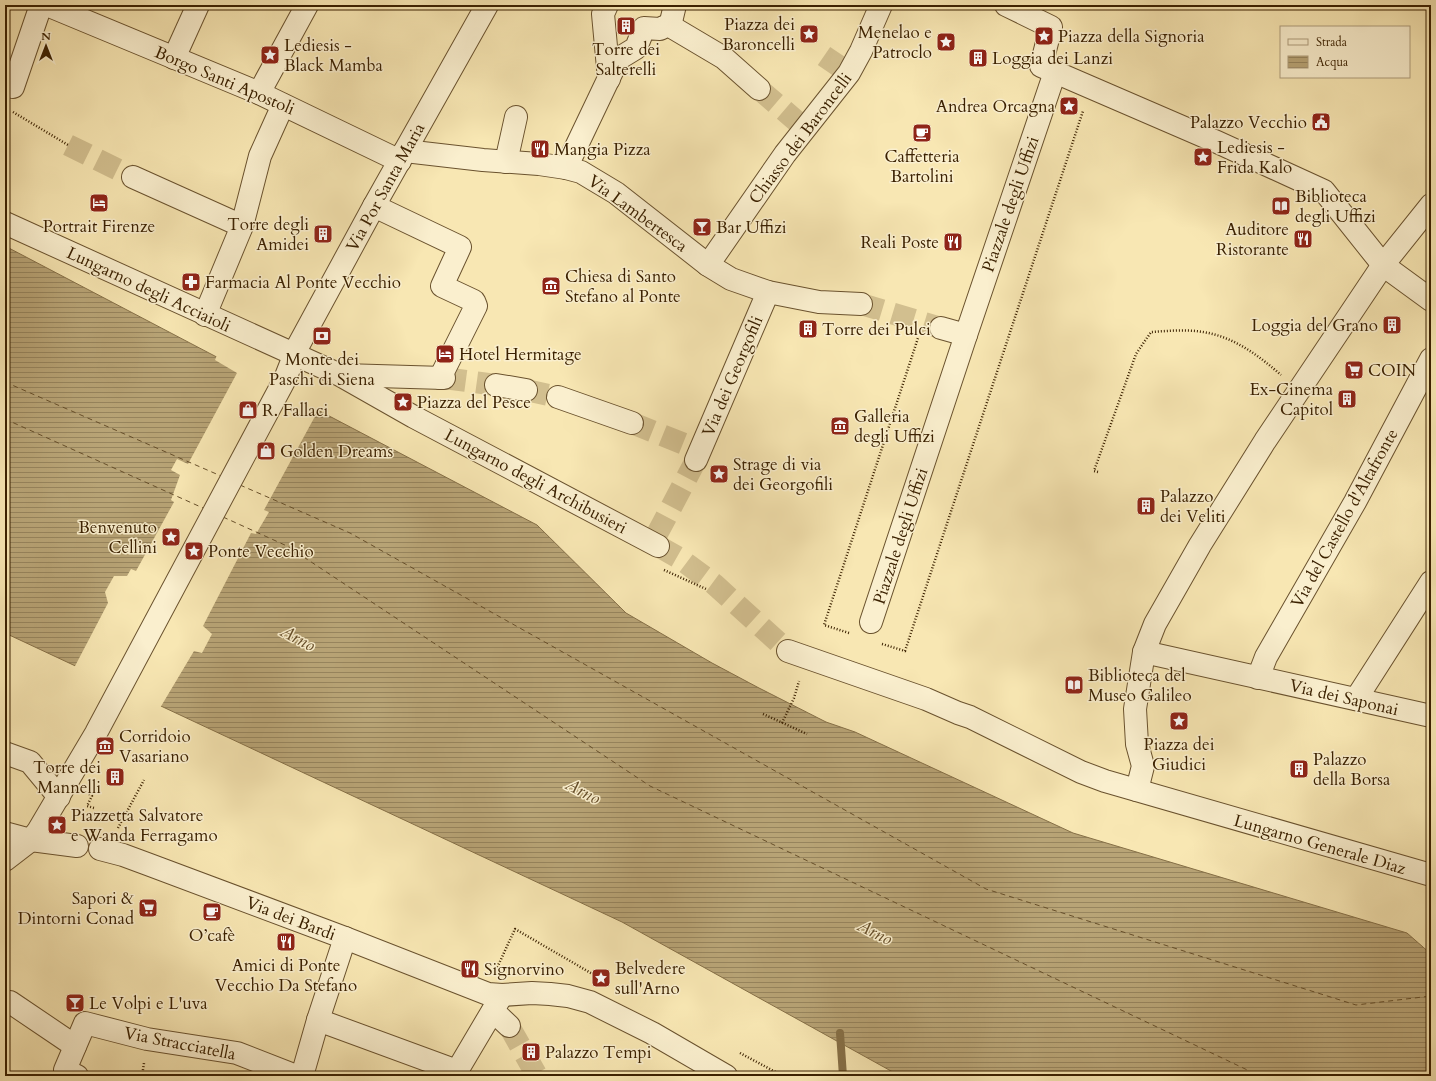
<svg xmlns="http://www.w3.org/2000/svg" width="1436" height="1081" viewBox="0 0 1436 1081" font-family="Cardo,serif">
<defs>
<pattern id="water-rules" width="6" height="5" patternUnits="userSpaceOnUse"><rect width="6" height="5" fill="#b8a476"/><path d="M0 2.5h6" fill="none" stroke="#97855e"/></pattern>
</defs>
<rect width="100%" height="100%" fill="#f8e7b3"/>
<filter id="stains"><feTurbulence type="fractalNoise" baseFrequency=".005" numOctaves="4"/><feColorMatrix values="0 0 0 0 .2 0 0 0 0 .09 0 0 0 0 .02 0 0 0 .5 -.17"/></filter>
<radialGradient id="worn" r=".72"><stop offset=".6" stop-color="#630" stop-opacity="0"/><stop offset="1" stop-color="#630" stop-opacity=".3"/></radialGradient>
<polygon fill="url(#water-rules)" stroke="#867047" points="5,246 537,525 626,613 712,663 759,688 826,722 855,732 1073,833 1407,933 1431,954 1431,1076 900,1076 622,922 5,633"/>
<polygon fill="#f8e7b3" points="217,355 319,409 264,510 269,512 256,534 251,533 203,626 212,634 202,653 194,651 160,708 74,668 108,603 105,592 114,576 127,576 131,569 136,571 174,502 171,500 180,475 171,470 177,459 188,464 237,373 215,360"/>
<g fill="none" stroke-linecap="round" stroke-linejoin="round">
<polyline stroke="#867047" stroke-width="8" points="840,1033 843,1076"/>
<g stroke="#674f2a" stroke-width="1" stroke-dasharray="5 4" stroke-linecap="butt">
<polyline points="5,382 221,476"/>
<polyline points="5,419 203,508"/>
<polyline points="240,485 350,533 986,889 1356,1005 1431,996"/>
<polyline points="223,517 287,546 650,786 1260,1076"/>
</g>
<g stroke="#d2bf8f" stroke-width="22" stroke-dasharray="22 11" stroke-linecap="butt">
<polyline points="824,56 849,73"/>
<polyline points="759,89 801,125"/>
<polyline points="68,145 133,177"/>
<polyline points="861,304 941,328"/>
<polyline points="444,378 496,385"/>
<polyline points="526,390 558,397"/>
<polyline points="632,423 694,448"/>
<polyline points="656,536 696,460"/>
<polyline points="658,546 679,558 714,584 788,651"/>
<polyline points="509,1026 537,1076"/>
</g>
<g stroke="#6a522e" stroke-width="24">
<g id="minor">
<polyline points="47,5 259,93 400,161"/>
<polyline points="607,5 603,14 609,79"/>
<polyline points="1006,5 1051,27 1041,66 1217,142 1324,191 1383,265 1431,300"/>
<polyline points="670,26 675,5"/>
<polyline points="174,58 198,5"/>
<polyline points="13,87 41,5"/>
<polyline points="259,93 307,5"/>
<polyline points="405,151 483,160 539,164 566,168 581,172 616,193 708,265 731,279 768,292 819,302 861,304"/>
<polyline points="506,162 516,117"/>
<polyline points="566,168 618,59 636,48 644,28 660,29 668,25 670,26 724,58 759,89"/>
<polyline points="133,177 242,226"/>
<polyline points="374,206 460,247 442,286 474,301 476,306 440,378"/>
<polyline points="5,223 340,375 414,417 658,546"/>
<polyline points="708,265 785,154 849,73 861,51 881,5"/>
<polyline points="205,315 242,226 260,156 283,105"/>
<polyline points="941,328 966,335"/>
<polyline points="343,375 444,378"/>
<polyline points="496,385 526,390"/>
<polyline points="558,397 632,423"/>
<polyline points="696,460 768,292"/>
<polyline points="871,622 966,335 1055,72"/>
<polyline points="788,651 926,699 958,713 970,717 1081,772 1105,781 1431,875"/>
<polyline points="1144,652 1431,716"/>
<polyline points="1258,678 1266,657 1355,502 1431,359"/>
<polyline points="1356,699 1431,582"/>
<polyline points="5,753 30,762 59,797"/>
<polyline points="1137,790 1143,766 1137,744 1135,709 1144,652 1155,624 1200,545 1265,441 1383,265 1431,205"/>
<polyline points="5,833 31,840 77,846"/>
<polyline points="100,849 123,855 150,865 345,938 488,994 502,995 532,993 550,994 568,996 590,1002 652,1033 726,1076"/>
<polyline points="5,860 31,840 38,831 96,733 285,379 298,346 374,206 487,5"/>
<polyline points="10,1002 75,1046"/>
<polyline points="493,1011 509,1026"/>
<polyline points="318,1020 457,1071 502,995"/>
<polyline points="77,1076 65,1070 85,1023 147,1039 237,1053 296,1076"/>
<polyline points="302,1076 318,1020 345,938"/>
</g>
</g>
<g stroke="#3b2101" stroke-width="2.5" stroke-dasharray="1 2" stroke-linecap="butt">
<polyline points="13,112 68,145"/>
<path d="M1098 472 1094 471 1136 354 1151 332C1168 331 1186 329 1203 332 1234 337 1258 355 1281 375"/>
<polyline points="664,570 706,589"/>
<polyline points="849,633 824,625 918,338"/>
<polyline points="882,644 905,651 1083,111"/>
<polyline points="763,714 807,734"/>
<polyline points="782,723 794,698 799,681"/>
<polyline points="89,794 92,796 87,806 94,808"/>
<polyline points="116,817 123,820"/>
<polyline points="118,828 144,780"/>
<polyline points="496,970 515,929 596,976"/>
<polyline points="740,1053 783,1076"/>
<polyline points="142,1076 144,1063"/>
</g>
<use href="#minor" stroke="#faefce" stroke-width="22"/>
</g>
<defs>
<g id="building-square" transform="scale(1)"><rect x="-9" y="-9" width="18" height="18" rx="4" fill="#8f2418" stroke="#faefce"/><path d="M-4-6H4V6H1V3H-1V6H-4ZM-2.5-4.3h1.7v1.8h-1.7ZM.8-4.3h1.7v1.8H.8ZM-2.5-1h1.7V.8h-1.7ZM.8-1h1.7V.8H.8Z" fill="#fff"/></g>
<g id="sight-square" transform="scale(1)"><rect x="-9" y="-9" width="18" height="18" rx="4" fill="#8f2418" stroke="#faefce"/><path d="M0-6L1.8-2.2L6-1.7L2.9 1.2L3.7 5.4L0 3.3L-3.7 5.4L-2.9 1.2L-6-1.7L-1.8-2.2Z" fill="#fff"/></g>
<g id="civic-square" transform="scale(1)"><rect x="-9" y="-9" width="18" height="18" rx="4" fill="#8f2418" stroke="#faefce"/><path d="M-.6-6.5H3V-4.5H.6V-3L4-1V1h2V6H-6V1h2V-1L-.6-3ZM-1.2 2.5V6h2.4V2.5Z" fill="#fff"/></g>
<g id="cafe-square" transform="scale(1)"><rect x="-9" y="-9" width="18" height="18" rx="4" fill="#8f2418" stroke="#faefce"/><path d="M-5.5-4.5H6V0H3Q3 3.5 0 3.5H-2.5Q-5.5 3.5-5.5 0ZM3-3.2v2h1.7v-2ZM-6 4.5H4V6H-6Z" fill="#fff"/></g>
<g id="restaurant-square" transform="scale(1)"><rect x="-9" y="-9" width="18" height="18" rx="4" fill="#8f2418" stroke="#faefce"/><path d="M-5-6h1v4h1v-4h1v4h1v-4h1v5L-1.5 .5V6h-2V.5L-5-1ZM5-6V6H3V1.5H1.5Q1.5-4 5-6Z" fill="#fff"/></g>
<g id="hotel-square" transform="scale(1)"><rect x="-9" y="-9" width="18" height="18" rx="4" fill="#8f2418" stroke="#faefce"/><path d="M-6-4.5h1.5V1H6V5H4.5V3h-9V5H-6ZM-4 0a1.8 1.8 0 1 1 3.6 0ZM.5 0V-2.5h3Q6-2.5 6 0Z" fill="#fff"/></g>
<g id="library-square" transform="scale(1)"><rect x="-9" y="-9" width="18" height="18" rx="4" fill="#8f2418" stroke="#faefce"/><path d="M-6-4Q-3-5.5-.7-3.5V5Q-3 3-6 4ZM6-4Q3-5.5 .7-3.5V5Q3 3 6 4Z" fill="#fff"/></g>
<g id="bar-square" transform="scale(1)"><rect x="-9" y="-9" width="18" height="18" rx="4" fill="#8f2418" stroke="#faefce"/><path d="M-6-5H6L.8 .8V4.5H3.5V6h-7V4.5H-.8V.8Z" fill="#fff"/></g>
<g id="pharmacy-square" transform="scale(1)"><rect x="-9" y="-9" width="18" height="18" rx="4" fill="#8f2418" stroke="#faefce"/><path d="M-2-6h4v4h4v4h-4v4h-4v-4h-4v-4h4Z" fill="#fff"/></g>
<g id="museum-square" transform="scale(1)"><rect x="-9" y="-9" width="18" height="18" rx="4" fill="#8f2418" stroke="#faefce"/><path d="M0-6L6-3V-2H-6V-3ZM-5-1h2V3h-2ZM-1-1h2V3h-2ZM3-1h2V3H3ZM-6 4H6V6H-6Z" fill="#fff"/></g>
<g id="bank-square" transform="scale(1)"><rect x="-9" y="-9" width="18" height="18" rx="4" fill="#8f2418" stroke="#faefce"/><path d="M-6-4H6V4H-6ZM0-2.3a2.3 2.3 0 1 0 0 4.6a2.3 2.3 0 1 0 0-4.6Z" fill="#fff"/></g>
<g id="supermarket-square" transform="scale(1)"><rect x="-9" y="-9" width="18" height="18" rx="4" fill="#8f2418" stroke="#faefce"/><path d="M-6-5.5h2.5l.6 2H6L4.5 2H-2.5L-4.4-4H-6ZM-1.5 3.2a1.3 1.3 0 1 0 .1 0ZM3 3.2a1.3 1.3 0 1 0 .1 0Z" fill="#fff"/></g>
<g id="shop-square" transform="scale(1)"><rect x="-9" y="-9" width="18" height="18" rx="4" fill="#8f2418" stroke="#faefce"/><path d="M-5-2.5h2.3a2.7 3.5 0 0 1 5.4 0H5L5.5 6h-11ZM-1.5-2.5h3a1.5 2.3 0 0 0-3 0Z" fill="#fff"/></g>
</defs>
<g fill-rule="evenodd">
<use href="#building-square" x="626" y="26"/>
<use href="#sight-square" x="809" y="34"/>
<use href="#sight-square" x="1044" y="36"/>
<use href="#sight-square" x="946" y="42"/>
<use href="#sight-square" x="270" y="55"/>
<use href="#building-square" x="978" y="58"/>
<use href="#sight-square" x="1069" y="106"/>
<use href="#civic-square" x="1321" y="122"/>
<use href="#cafe-square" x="922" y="133"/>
<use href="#restaurant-square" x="540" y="149"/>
<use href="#sight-square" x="1203" y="157"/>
<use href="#hotel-square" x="99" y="203"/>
<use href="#library-square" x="1281" y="206"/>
<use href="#bar-square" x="702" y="227"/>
<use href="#building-square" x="323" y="234"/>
<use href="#restaurant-square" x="1303" y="239"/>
<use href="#restaurant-square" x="953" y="242"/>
<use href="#pharmacy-square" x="191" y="282"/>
<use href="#museum-square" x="551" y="286"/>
<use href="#building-square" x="1392" y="325"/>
<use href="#building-square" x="808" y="329"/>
<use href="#bank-square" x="322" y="336"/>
<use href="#hotel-square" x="445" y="354"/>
<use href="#supermarket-square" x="1354" y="370"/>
<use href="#building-square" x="1347" y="399"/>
<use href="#sight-square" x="403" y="402"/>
<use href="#shop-square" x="248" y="410"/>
<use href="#museum-square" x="840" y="426"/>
<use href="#shop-square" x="266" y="451"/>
<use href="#sight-square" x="719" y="474"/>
<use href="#building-square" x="1146" y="506"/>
<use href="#sight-square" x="171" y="537"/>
<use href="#sight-square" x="194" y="551"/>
<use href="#library-square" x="1074" y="685"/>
<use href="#sight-square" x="1179" y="721"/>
<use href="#museum-square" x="105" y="746"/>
<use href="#building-square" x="1299" y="769"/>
<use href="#building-square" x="115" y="777"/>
<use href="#sight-square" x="57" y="825"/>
<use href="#supermarket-square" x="148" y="908"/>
<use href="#cafe-square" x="212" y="912"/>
<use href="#restaurant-square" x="286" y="942"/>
<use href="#restaurant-square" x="470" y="969"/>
<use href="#sight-square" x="601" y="978"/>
<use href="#bar-square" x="75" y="1003"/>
<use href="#building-square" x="531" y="1052"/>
</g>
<g text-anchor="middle" stroke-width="3" stroke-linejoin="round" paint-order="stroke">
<g font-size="17" fill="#3b2101" stroke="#faefce" text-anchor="start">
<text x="795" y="30" text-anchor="end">Piazza dei<tspan x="795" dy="20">Baroncelli</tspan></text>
<text x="932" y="38" text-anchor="end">Menelao e<tspan x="932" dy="20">Patroclo</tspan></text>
<text x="1058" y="42">Piazza della Signoria</text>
<text x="284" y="51">Lediesis -<tspan x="284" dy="20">Black Mamba</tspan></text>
<text x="626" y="55" text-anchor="middle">Torre dei<tspan x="626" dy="20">Salterelli</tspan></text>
<text x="992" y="64">Loggia dei Lanzi</text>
<text x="1055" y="112" text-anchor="end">Andrea Orcagna</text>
<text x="1307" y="128" text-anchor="end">Palazzo Vecchio</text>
<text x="1217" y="153">Lediesis -<tspan x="1217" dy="20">Frida Kalo</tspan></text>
<text x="554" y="155">Mangia Pizza</text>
<text x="922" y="162" text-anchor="middle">Caffetteria<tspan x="922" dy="20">Bartolini</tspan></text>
<text x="1295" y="202">Biblioteca<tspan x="1295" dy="20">degli Uffizi</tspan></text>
<text x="309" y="230" text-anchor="end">Torre degli<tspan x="309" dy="20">Amidei</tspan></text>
<text x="99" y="232" text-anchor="middle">Portrait Firenze</text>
<text x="716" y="233">Bar Uffizi</text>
<text x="1289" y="235" text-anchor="end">Auditore<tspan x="1289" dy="20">Ristorante</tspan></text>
<text x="939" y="248" text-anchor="end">Reali Poste</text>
<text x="565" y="282">Chiesa di Santo<tspan x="565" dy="20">Stefano al Ponte</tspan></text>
<text x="205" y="288">Farmacia Al Ponte Vecchio</text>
<text x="1378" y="331" text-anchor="end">Loggia del Grano</text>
<text x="822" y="335">Torre dei Pulci</text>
<text x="459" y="360">Hotel Hermitage</text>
<text x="322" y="365" text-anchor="middle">Monte dei<tspan x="322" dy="20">Paschi di Siena</tspan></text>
<text x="1368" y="376">COIN</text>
<text x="1333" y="395" text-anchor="end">Ex-Cinema<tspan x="1333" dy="20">Capitol</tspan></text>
<text x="417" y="408">Piazza del Pesce</text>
<text x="262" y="416">R. Fallaci</text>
<text x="854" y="422">Galleria<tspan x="854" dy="20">degli Uffizi</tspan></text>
<text x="280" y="457">Golden Dreams</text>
<text x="733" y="470">Strage di via<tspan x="733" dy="20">dei Georgofili</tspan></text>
<text x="1160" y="502">Palazzo<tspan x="1160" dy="20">dei Veliti</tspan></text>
<text x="157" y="533" text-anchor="end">Benvenuto<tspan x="157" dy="20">Cellini</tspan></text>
<text x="208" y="557">Ponte Vecchio</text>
<text x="1088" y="681">Biblioteca del<tspan x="1088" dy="20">Museo Galileo</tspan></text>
<text x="119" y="742">Corridoio<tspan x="119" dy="20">Vasariano</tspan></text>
<text x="1179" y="750" text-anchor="middle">Piazza dei<tspan x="1179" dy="20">Giudici</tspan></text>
<text x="1313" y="765">Palazzo<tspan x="1313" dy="20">della Borsa</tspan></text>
<text x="101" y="773" text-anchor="end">Torre dei<tspan x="101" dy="20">Mannelli</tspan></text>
<text x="71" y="821">Piazzetta Salvatore<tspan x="71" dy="20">e Wanda Ferragamo</tspan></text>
<text x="134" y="904" text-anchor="end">Sapori &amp;<tspan x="134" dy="20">Dintorni Conad</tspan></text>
<text x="212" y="941" text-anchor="middle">O’cafè</text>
<text x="286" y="971" text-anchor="middle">Amici di Ponte<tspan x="286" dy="20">Vecchio Da Stefano</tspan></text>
<text x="615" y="974">Belvedere<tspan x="615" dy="20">sull'Arno</tspan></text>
<text x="484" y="975">Signorvino</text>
<text x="89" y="1009">Le Volpi e L'uva</text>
<text x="545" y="1058">Palazzo Tempi</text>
</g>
<g font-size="17" fill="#3b2101" stroke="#faefce">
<text transform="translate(225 80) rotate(23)" y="6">Borgo Santi Apostoli</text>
<text transform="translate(800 138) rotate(-53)" y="6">Chiasso dei Baroncelli</text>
<text transform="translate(385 187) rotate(-61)" y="6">Via Por Santa Maria</text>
<text transform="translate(1010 204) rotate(-71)" y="6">Piazzale degli Uffizi</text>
<text transform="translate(638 213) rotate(36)" y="6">Via Lambertesca</text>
<text transform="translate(149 289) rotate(25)" y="6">Lungarno degli Acciaioli</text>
<text transform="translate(732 376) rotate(-67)" y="6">Via dei Georgofili</text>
<text transform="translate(536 481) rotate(28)" y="6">Lungarno degli Archibusieri</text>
<text transform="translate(1344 518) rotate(-61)" y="6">Via del Castello d'Altafronte</text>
<text transform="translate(900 536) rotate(-72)" y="6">Piazzale degli Uffizi</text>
<text transform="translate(1344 697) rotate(13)" y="6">Via dei Saponai</text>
<text transform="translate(1320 844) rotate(16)" y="6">Lungarno Generale Diaz</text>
<text transform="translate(291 918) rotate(21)" y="6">Via dei Bardi</text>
<text transform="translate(180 1043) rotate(11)" y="6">Via Stracciatella</text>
</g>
<g font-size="18" font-style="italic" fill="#674f2a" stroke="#faefce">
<text transform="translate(298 638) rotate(28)" y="6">Arno</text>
<text transform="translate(583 791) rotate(27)" y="6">Arno</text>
<text transform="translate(875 932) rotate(26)" y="6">Arno</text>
</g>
</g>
<rect width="1436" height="1081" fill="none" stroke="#f8e7b3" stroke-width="20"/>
<rect x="6" y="6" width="1424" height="1069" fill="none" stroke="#3b2101" stroke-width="2"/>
<rect x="10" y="10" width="1416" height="1061" fill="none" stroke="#3b2101"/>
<rect x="1280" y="26" width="130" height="52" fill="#faefce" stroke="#ae9d7c"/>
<rect x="1288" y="39" width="20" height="6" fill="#faefce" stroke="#ae9d7c"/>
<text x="1316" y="46" font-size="12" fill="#3b2101">Strada</text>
<rect x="1288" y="56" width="20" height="12" fill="url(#water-rules)" stroke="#ae9d7c"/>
<text x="1316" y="66" font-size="12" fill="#3b2101">Acqua</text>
<g transform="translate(46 46)" stroke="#faefce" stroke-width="3" paint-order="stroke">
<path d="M0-3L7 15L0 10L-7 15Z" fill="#3b2101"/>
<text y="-6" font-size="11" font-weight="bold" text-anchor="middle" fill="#3b2101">N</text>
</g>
<rect width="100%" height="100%" filter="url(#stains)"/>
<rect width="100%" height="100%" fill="url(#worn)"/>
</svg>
